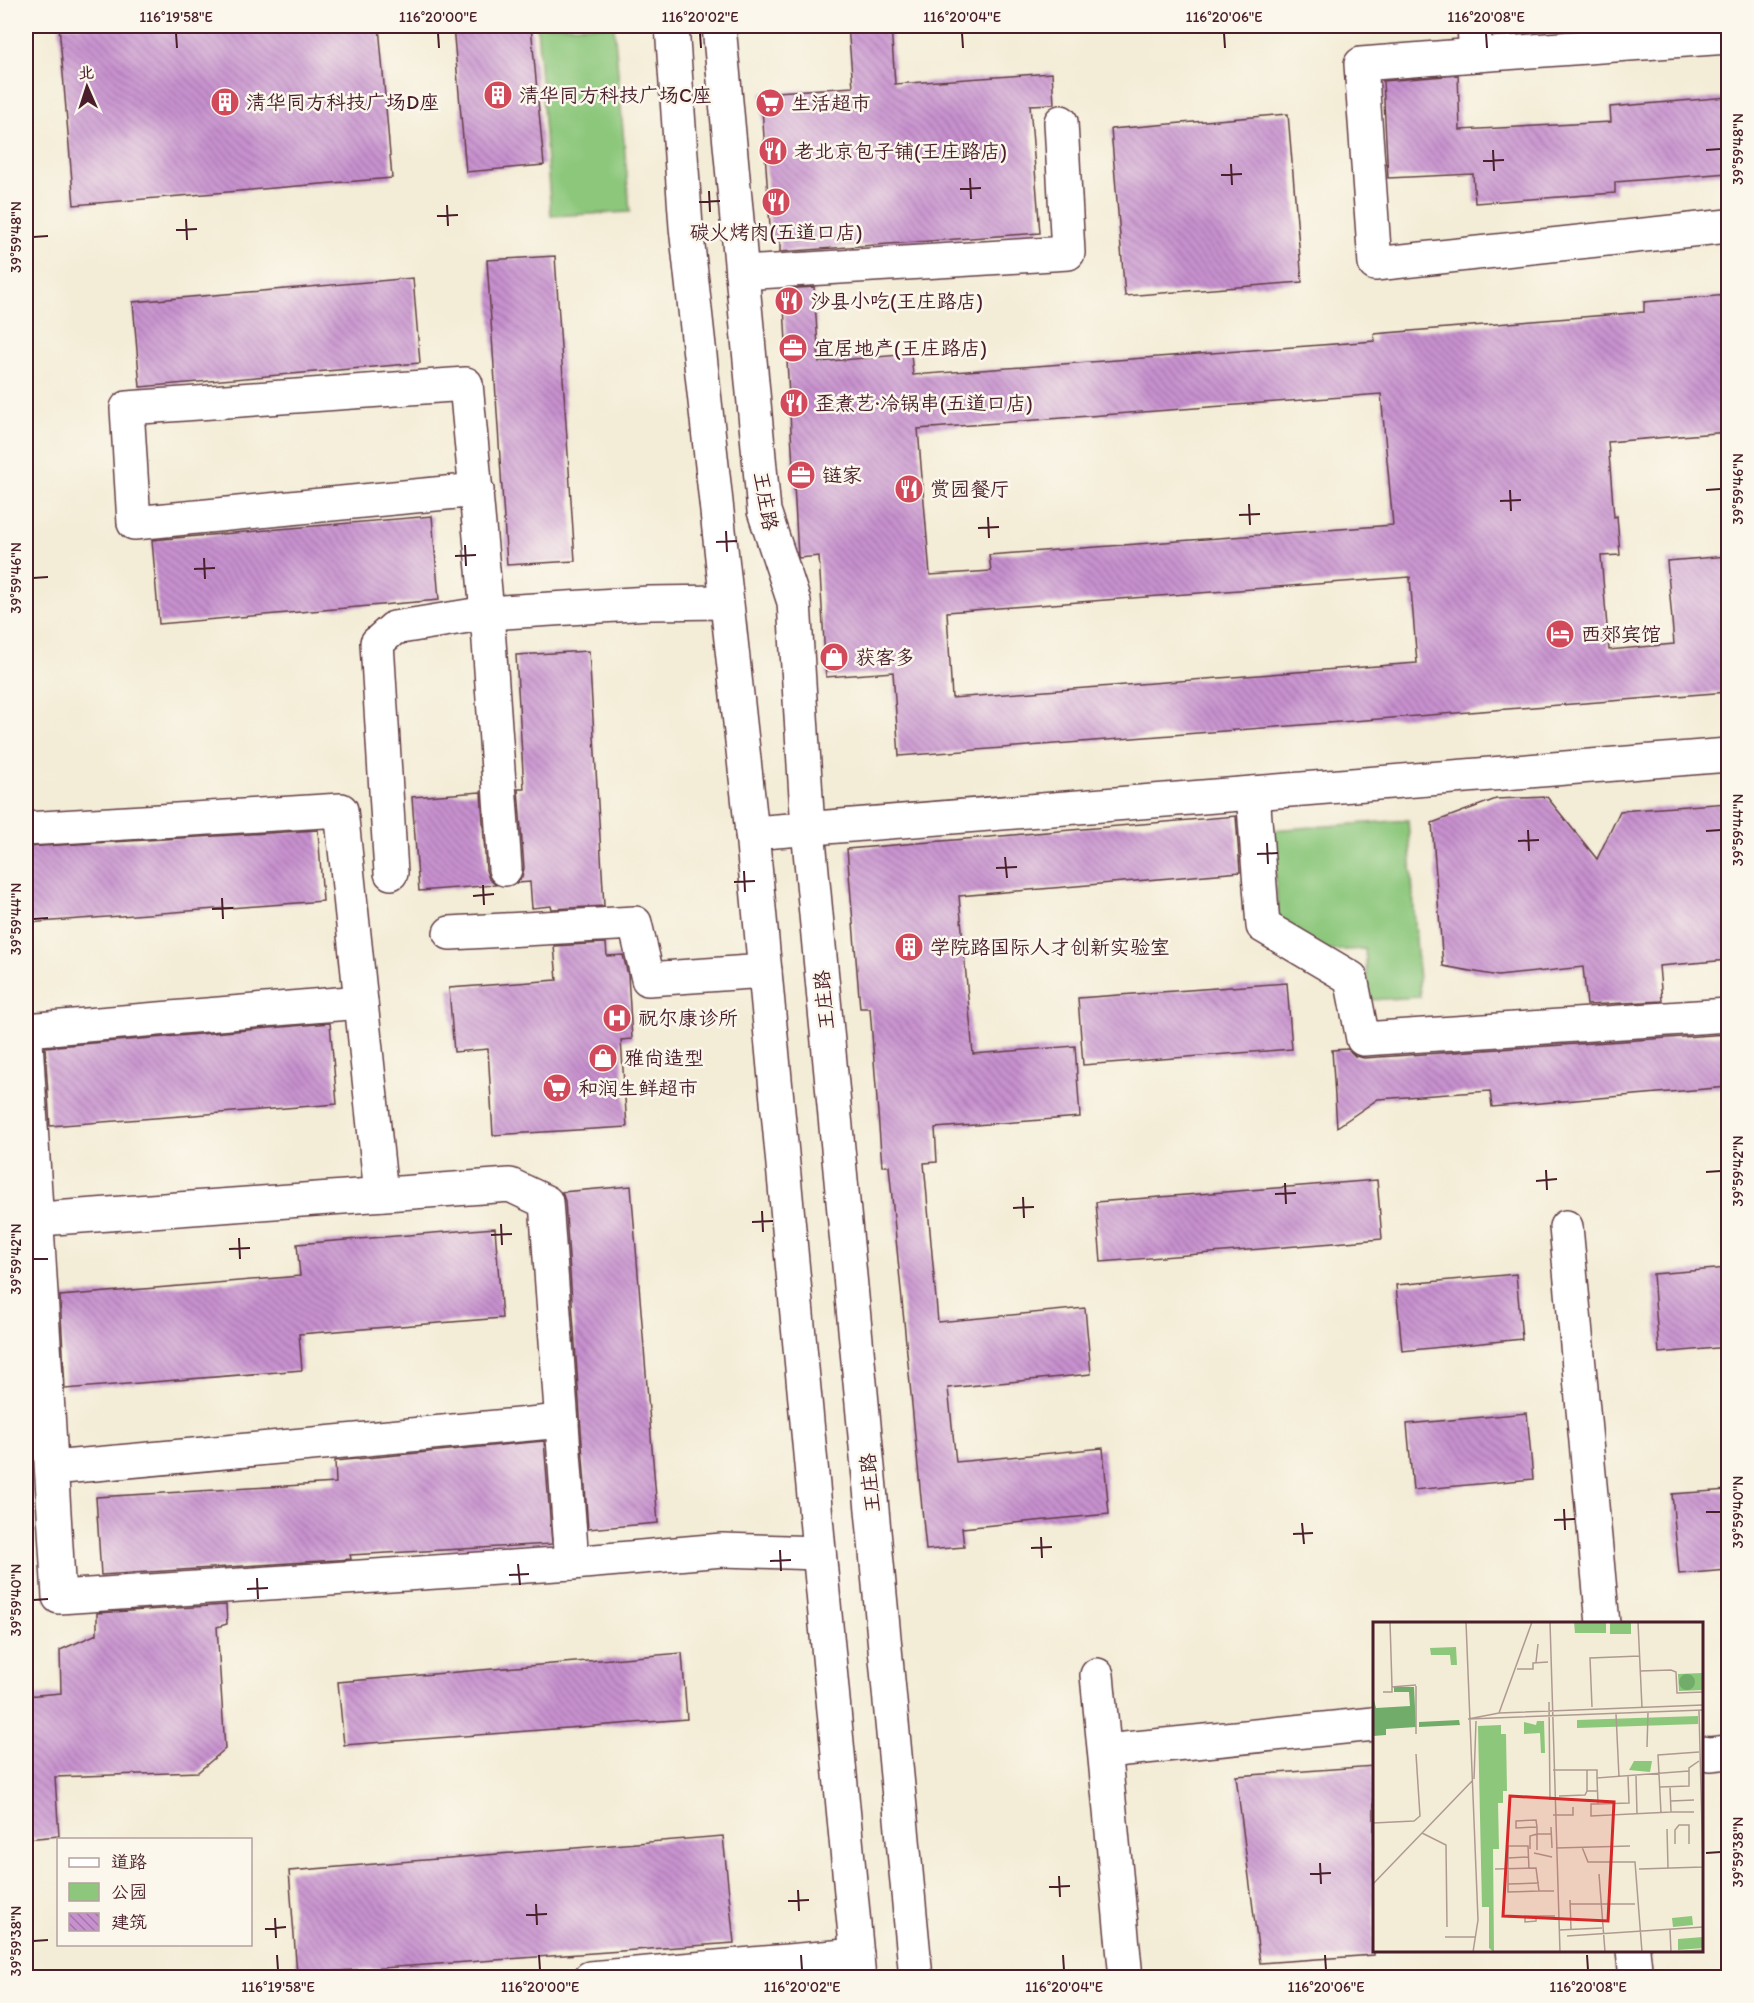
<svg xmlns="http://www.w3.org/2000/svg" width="1754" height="2003" viewBox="0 0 1754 2003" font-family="Itim,'LXGW WenKai TC',sans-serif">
<defs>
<pattern id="building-back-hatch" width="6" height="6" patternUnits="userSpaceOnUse" patternTransform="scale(1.5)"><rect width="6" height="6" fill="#c791cf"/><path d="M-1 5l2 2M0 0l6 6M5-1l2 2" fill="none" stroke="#a476a8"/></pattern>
</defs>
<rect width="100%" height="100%" fill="#fbf7ec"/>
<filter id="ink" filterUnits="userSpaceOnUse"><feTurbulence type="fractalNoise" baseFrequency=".0167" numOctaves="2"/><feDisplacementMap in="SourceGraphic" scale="12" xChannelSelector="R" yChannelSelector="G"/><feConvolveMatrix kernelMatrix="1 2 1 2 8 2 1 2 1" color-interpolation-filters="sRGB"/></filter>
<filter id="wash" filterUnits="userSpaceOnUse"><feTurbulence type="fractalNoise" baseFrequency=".008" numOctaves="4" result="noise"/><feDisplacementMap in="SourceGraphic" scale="24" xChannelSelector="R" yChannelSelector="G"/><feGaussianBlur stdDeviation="1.35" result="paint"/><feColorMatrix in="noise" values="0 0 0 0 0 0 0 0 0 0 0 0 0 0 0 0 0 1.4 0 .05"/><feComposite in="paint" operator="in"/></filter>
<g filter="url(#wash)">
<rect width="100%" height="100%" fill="#f3ecd6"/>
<g fill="#8cc77b" stroke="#6b7353" stroke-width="1.5">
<polygon points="537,26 614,26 630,212 551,216"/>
<polygon points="1408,820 1420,997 1369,1000 1365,949 1308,952 1279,927 1272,830"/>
</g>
<g id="blocks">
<g fill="url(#building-back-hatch)" fill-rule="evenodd">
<polygon points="59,26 379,26 392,178 74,205"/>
<polygon points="453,26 531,26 544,165 466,172"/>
<polygon points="848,26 891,26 895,84 1052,73 1054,104 1030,105 1040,233 780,252 780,241 771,241 761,93 853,87"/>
<polygon points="1458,75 1460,130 1611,122 1610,107 1728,97 1728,173 1615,182 1615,193 1475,203 1473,174 1388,178 1383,81"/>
<polygon points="1288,114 1302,282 1125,296 1111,129"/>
<polygon points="555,256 575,561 507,565 487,260"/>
<polygon points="413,278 420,363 140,387 133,302"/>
<path d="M814 287 819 362 911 354 913 375 1375 341 1374 334 1644 312V302L1728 295V432L1608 442 1614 517 1617 516 1620 555 1601 556 1609 650 1674 644 1667 561 1728 556V692L899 756 893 672 826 677 819 556 799 558 798 556 783 289ZM1381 394 1393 525 989 555 991 571 930 575 918 429ZM1410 577 1417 663 952 698 947 612Z"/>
<polygon points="432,516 439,600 159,624 152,540"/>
<polygon points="589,651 604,906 552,909 551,906 532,908 530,882 517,883 522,877 524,868 518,789 524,789 516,655"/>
<polygon points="481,792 486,870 489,879 496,885 419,891 412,797"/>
<polygon points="1547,797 1597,859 1620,811 1728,803 1728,960 1659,966 1662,1001 1587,1005 1583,967 1498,976 1443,966 1432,823 1496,799"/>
<polygon points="1236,816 1240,872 959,896 973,1054 1075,1046 1080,1117 935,1128 937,1162 924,1163 938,1322 1085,1308 1091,1374 948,1388 956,1462 1103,1448 1109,1514 962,1528 964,1547 926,1550 889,1166 882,1166 870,1008 860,1008 847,849"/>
<polygon points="318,830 323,901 26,923 26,847"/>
<polygon points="606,943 607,956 623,955 628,975 632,1039 621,1040 627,1127 493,1135 488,1049 454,1052 449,988 557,980 554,946"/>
<polygon points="1287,983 1292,1049 1083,1065 1078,998"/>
<polygon points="330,1023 337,1104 50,1126 45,1047"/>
<polygon points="1728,1034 1728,1087 1492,1107 1490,1091 1378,1099 1337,1127 1332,1050 1348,1049 1355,1056 1364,1058"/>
<polygon points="1377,1180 1382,1239 1101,1262 1096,1202"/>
<polygon points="631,1186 658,1523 588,1529 565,1201 562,1192"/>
<polygon points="495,1228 502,1318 299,1334 302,1370 65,1389 60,1296 300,1276 297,1244"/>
<polygon points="1728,1268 1728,1347 1659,1353 1653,1274"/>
<polygon points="1516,1274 1522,1339 1402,1351 1396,1285"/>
<polygon points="1527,1413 1533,1479 1413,1490 1407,1424"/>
<polygon points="544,1441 552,1544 350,1555 351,1559 101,1575 96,1497 336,1483 335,1461"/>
<polygon points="1728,1490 1728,1570 1679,1574 1672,1494"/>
<polygon points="226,1605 227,1624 217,1627 225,1749 198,1772 55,1777 59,1836 26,1839 26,1696 61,1693 60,1650 97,1634 97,1613"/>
<polygon points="682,1653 687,1719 344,1745 338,1682"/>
<polygon points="1374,1766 1374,1955 1260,1963 1236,1776"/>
<polygon points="723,1836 734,1943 297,1974 289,1871"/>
</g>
</g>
</g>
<g filter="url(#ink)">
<use href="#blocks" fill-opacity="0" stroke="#633e45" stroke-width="1.5"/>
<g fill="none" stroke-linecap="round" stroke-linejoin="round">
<g stroke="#633e45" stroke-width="36">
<g id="minor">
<polyline points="1474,26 1476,55 1728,37"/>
<polyline points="1476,55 1361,64 1375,264 1728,226"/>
<polyline points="742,273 1068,253 1061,122"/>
<polyline points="477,490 134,523 127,408 466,384 487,613 649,603 725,602"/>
<polyline points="1253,793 1263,926 1351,978 1363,1039 1728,1015"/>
<polyline points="26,829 341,810 381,1194"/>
<polyline points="752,833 1728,755"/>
<polyline points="391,873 377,643 394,628 487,613 505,869"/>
<polyline points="450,933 635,923 648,979 765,971"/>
<polyline points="26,1030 361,1002"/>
<polyline points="26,1041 59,1597 572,1563"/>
<polyline points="26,1220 510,1185 546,1202 572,1563 722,1550 819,1553"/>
<polyline points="1566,1227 1603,1624"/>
<polyline points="52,1468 562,1421"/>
<polyline points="1097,1675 1126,1978"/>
<polyline points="1105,1751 1374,1724"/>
<polyline points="1702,1753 1710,1754 1728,1752"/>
<polyline points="1633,1950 1636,1978"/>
<polyline points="590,1978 857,1955"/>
</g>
</g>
<g stroke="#633e45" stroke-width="36">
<g id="secondary">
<polyline points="672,26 686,227 752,833 859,1978"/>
<polyline points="719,26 764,511 794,602 808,829 916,1978"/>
</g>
</g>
<use href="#minor" stroke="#fff" stroke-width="33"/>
<use href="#secondary" stroke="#fff" stroke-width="33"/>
</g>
</g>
<path fill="none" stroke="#4a1f2b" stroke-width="2" d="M176 33 177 48M438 33 439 48M700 33 701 48M962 33 963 48M1224 33 1225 48M1486 33 1487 48M1493 150 1494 171M1706 150 1721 149M1483 161 1504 160M1231 164 1232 185M1221 175 1242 174M970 178 971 199M960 189 981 188M709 191 710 212M699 202 720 201M447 205 448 226M437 216 458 215M186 219 187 240M176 230 197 229M33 237 48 236M1510 490 1511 511M1706 490 1721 489M1500 501 1521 500M1249 504 1250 525M1239 515 1260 514M988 517 989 538M978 528 999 527M726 531 727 552M716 542 737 541M465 545 466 566M455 556 476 555M204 558 205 579M194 569 215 568M33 578 48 577M1528 830 1529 851M1706 831 1721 830M1518 841 1539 840M1267 843 1268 864M1257 854 1278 853M1005 857 1007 878M996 868 1017 867M744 871 745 892M734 882 755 881M483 885 484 905M473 896 494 894M222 898 223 919M212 909 233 908M33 919 48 918M1546 1170 1547 1190M1706 1172 1721 1171M1536 1181 1557 1179M1285 1183 1286 1204M1275 1194 1296 1193M1023 1197 1024 1218M1013 1208 1034 1207M762 1211 763 1232M752 1222 773 1221M501 1224 502 1245M491 1235 512 1234M239 1238 240 1259M229 1249 250 1248M33 1259H48M1564 1509 1565 1530M1706 1512H1721M1554 1520 1575 1519M1302 1523 1304 1544M1293 1534 1313 1533M1041 1537 1042 1558M1031 1548 1052 1547M780 1550 781 1571M770 1561 791 1560M518 1564 520 1585M509 1575 529 1574M257 1578 258 1599M247 1589 268 1588M33 1600 48 1599M1706 1853 1721 1852M1320 1863 1321 1884M1310 1874 1331 1873M1059 1876 1060 1897M1049 1887 1070 1886M798 1890 799 1911M788 1901 809 1900M536 1904 537 1925M526 1915 547 1914M275 1918 276 1938M265 1929 286 1927M33 1941 48 1940M277 1955 278 1970M539 1955 540 1970M801 1955 802 1970M1063 1955 1064 1970M1325 1955 1326 1970M1587 1955 1588 1970"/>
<defs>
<g id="building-disc" transform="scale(1.5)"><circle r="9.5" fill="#d1495b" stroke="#fbf7ec"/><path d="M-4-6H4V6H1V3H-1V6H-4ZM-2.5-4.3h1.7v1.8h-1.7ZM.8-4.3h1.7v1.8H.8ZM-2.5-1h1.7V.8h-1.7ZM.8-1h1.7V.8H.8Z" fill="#fff"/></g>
<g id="supermarket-disc" transform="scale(1.5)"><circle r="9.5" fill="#d1495b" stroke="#fbf7ec"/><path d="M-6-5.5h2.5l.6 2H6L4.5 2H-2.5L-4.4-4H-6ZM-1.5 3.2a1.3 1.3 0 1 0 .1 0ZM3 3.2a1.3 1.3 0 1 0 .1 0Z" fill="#fff"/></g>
<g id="restaurant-disc" transform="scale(1.5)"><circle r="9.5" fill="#d1495b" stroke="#fbf7ec"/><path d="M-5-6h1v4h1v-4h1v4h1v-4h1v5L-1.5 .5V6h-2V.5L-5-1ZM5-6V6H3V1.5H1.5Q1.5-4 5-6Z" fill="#fff"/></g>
<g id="office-disc" transform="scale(1.5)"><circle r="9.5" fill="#d1495b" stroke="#fbf7ec"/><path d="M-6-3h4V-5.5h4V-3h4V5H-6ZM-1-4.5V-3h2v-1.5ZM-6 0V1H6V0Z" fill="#fff"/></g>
<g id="hotel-disc" transform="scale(1.5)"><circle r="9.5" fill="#d1495b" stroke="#fbf7ec"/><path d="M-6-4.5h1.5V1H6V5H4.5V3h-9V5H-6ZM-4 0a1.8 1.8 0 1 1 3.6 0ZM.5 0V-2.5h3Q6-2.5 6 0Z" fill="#fff"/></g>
<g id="shop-disc" transform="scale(1.5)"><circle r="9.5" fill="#d1495b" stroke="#fbf7ec"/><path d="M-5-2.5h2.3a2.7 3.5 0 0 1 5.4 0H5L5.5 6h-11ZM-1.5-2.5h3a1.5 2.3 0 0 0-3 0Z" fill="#fff"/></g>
<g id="hospital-disc" transform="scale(1.5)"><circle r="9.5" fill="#d1495b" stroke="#fbf7ec"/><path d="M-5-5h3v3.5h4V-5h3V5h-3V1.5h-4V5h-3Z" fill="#fff"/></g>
</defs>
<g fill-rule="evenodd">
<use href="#building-disc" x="498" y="95"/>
<use href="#building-disc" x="225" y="102"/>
<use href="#supermarket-disc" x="770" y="103"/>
<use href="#restaurant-disc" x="773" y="151"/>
<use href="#restaurant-disc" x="776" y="202"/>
<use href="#restaurant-disc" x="789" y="301"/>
<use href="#office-disc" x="793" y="348"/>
<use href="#restaurant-disc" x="794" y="403"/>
<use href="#office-disc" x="801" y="475"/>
<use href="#restaurant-disc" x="909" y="489"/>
<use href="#hotel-disc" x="1560" y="634"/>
<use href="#shop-disc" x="834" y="657"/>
<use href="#building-disc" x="909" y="947"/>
<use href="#hospital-disc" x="617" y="1018"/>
<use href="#shop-disc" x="603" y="1058"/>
<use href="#supermarket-disc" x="557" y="1088"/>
</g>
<g text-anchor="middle" stroke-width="5" stroke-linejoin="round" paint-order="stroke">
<g font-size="20" fill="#4a1f2b" stroke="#fbf7ec" text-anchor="start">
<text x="519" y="102">清华同方科技广场C座</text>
<text x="246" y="109">清华同方科技广场D座</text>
<text x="791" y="110">生活超市</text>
<text x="794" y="158">老北京包子铺(王庄路店)</text>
<text x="776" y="239" text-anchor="middle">碳火烤肉(五道口店)</text>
<text x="810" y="308">沙县小吃(王庄路店)</text>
<text x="814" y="355">宜居地产(王庄路店)</text>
<text x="815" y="410">歪煮艺·冷锅串(五道口店)</text>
<text x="822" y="482">链家</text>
<text x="930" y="496">赏园餐厅</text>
<text x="1581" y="641">西郊宾馆</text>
<text x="855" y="664">获客多</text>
<text x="930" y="954">学院路国际人才创新实验室</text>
<text x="638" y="1025">祝尔康诊所</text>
<text x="624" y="1065">雅尚造型</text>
<text x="578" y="1095">和润生鲜超市</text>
</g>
<g font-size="20" fill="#4a1f2b" stroke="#fbf7ec">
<text transform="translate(766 501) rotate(80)" y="7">王庄路</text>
<text transform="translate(824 1000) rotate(-95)" y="7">王庄路</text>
<text transform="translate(870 1483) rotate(-95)" y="7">王庄路</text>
</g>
</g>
<g transform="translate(1373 1622)">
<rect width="330" height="330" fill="#f3ecd6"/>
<path d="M201 0H233V11H202ZM237 1H258V12H237ZM83 25 84 43H78L77 33H58L57 26ZM330 51V68L306 69 305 52ZM325 94V102L204 106V98ZM164 99H171L172 131H168L167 111 151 112V100L163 103ZM128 103V112H133L134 169H130V181H125L126 227H120L121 330 116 326V285H109L105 104ZM261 139H279L277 150 256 148ZM319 294 320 303 300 305 299 296ZM330 315V326L305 328V317Z" fill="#8cc77b"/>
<path d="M306 60a8 8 0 1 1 16 0a8 8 0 1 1-16 0ZM21 65H41L43 105 13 107V113L0 114V74L3 86 37 84 36 70H21ZM86 98 87 103 46 105V100Z" fill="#71ac6b"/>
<path fill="none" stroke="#af9a92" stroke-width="1.5" d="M17 0 19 65M93 0 105 298 100 330M177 0 187 330M265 0 269 86M163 40 165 22M144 47H160V41L175 40M267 49 298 48 303 50 304 71 330 70M43 64V112M10 70H19V65L43 63M176 80 177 178M219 85 217 36 267 34M326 89 330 245M126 91 159 0M243 92 246 155M95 97 126 91 330 83M95 97 330 88M274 125 275 90M180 148H224V156L316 149M214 148V169H224M263 154 264 192M224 156 225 182 256 181 255 154M101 157 103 99M287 165 316 164V146L326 139M186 174 212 173 214 169M298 179 321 178M225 182H218V194L298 190 297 165M298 190H321M288 191 285 133 326 130M180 193H200V185M0 201 41 199 47 194 43 132M164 205 143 206V199L163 198 164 205V212H178M178 205 179 226M294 207 295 246M49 211 73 223 74 305M302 222V208L306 203H316V222M209 225 215 240H262L269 330M183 226 257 224M157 227V214L164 212V228M161 231 179 235M135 236 155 235M122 247 163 246 166 269H181M156 247 155 224H135V270L166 269M266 247 330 245M226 252 232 330M0 262 100 158M135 262 166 261M197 278 198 307M197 282H262M163 294V299L152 300V294H182M186 308 229 306M297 308 298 330M194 314 330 305M72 315H103M298 330 330 328"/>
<path fill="#d62828" fill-opacity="0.15" stroke="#d62828" stroke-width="3" d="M137 174 241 180 235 299 130 294Z"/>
<rect width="330" height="330" fill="none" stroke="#4a1f2b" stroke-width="3"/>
</g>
<rect width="1754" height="2003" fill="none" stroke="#fbf7ec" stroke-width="66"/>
<rect x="57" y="1838" width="195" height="108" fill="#fbf7ec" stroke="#b4a19f" stroke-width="1.5"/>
<rect x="69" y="1858" width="30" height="9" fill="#ffffff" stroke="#b4a19f" stroke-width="1.5"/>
<text x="111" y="1868" font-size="18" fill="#4a1f2b">道路</text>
<rect x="69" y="1883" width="30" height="18" fill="#8cc77b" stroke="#b4a19f" stroke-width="1.5"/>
<text x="111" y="1898" font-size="18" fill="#4a1f2b">公园</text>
<rect x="69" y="1913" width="30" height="18" fill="url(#building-back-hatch)" stroke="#b4a19f" stroke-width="1.5"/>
<text x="111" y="1928" font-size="18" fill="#4a1f2b">建筑</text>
<g transform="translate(87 87) rotate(357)" stroke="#fbf7ec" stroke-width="4.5" paint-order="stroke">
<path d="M0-4.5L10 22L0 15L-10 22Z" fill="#4a1f2b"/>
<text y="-9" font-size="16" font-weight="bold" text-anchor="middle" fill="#4a1f2b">北</text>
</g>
<rect x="33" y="33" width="1688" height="1937" fill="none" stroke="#4a1f2b" stroke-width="2"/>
<g font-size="15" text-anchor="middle" fill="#4a1f2b">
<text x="176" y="22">116°19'58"E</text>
<text x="438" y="22">116°20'00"E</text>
<text x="700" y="22">116°20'02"E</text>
<text x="962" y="22">116°20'04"E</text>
<text x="1224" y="22">116°20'06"E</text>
<text x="1486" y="22">116°20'08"E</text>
<text transform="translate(1738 149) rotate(-90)" y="5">39°59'48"N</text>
<text transform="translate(16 237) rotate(-90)" y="5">39°59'48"N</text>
<text transform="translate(1738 489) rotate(-90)" y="5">39°59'46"N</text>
<text transform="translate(16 578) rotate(-90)" y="5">39°59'46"N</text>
<text transform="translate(1738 830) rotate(-90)" y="5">39°59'44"N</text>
<text transform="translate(16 919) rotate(-90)" y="5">39°59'44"N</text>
<text transform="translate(1738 1171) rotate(-90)" y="5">39°59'42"N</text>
<text transform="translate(16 1259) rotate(-90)" y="5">39°59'42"N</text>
<text transform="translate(1738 1512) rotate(-90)" y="5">39°59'40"N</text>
<text transform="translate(16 1600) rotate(-90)" y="5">39°59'40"N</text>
<text transform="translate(1738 1852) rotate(-90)" y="5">39°59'38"N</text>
<text transform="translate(16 1941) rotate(-90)" y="5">39°59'38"N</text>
<text x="278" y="1992">116°19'58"E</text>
<text x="540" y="1992">116°20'00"E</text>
<text x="802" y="1992">116°20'02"E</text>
<text x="1064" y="1992">116°20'04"E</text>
<text x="1326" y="1992">116°20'06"E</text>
<text x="1588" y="1992">116°20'08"E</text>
</g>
</svg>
